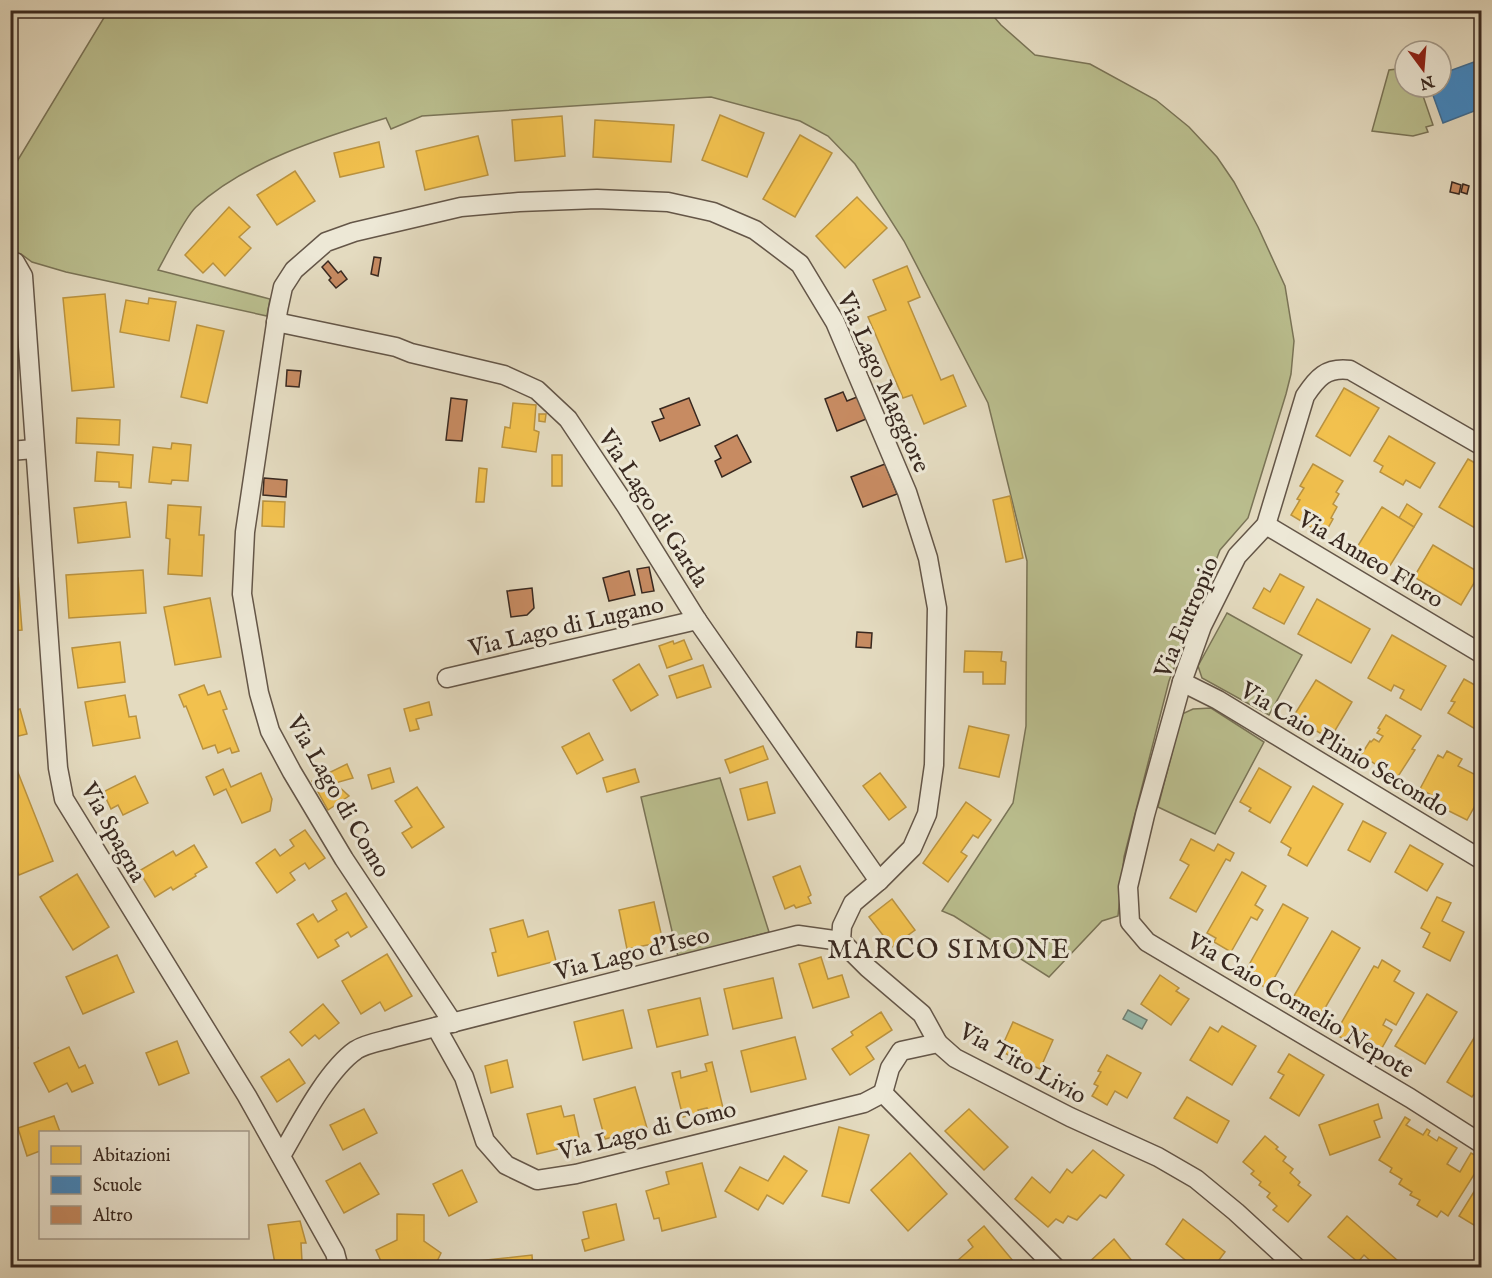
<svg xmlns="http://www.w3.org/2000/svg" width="1492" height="1278" viewBox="0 0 1492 1278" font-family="'IM FELL English',serif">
<rect width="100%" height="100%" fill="#e4dbc0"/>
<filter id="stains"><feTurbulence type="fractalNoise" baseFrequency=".00333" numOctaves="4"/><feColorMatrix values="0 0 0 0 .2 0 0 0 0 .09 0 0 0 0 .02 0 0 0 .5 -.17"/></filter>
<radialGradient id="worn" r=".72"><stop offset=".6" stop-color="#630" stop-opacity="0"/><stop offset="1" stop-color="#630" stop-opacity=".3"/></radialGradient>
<g fill="#babe8e" stroke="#7a7457" stroke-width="1.5">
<path d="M108 11H989L1001 25 1035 55 1090 64 1156 100 1189 127 1217 157 1234 182 1258 227 1285 286 1294 341 1291 374 1286 394 1248 518 1220 550 1169 681 1124 857 1118 916 1102 921 1049 977 954 916 942 911 1013 803 1026 726 1027 561 988 403 904 241 855 164 828 136 800 121 711 97 422 116 391 129 386 118C324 137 244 162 196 207 185 217 167 254 158 270L270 299 267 316 66 272 32 262 21 254 11 252 10 173Z"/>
<polygon points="1405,68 1405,87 1420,87 1433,125 1426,127 1428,132 1413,136 1372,131 1389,70"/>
<polygon points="1227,613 1302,655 1269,715 1202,678 1198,666"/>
<polygon points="1211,708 1264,742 1215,834 1158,807 1182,714 1193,709"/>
<polygon points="720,778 769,932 678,957 641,797"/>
</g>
<polygon fill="#96bbae" stroke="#718175" stroke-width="1.5" points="1128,1010 1147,1020 1142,1029 1123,1019"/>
<g fill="#f2c14e" stroke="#ba9340" stroke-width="1.5">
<polygon points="720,115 764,133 747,177 702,160"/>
<polygon points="562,116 565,156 515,161 512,120"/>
<polygon points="595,120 674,125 671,162 593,157"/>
<polygon points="800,135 832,153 795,217 763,199"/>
<polygon points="478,136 488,175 425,190 416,151"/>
<polygon points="379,142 384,167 340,177 334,153"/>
<polygon points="295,171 315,201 277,225 257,195"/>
<polygon points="857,197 887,228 845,268 816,236"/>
<polygon points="229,207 250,227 239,237 251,248 225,276 213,263 203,273 185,255"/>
<polygon points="907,266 920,297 908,302 941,380 953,375 966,406 924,424 912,395 903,398 868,317 886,310 873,280"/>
<polygon points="105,294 114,387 72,391 63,298"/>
<polygon points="149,298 176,302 169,341 120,332 126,300 148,304"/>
<polygon points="197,325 224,331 207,403 181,397"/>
<polygon points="1344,388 1379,408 1350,456 1316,436"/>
<polygon points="513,403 536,405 534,430 539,432 536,452 502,447 505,427 510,428"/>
<polygon points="539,414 546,414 545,422 539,421"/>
<polygon points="77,418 120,420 119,445 76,443"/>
<polygon points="1389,436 1435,463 1420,488 1406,480 1403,485 1380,472 1383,466 1374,461"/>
<polygon points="172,443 191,445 188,481 172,480 171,484 149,482 153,447 171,449"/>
<polygon points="97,452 133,455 131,488 119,487 119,482 95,481"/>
<rect x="552" y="455" width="10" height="31"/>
<polygon points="1468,459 1482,467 1482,518 1475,528 1439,507"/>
<polygon points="1313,464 1343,481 1336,492 1339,494 1333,504 1337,507 1331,518 1333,519 1324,535 1291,515 1300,500 1297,499 1304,488 1300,486"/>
<polygon points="479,468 487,469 484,502 476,502"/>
<polygon points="10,483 16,483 18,514 10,515"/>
<polygon points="1010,496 1023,558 1006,562 993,500"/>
<polygon points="263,501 285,502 284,527 262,526"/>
<polygon points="126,502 130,537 78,543 74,508"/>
<polygon points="1407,504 1422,514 1414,527 1399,518"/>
<polygon points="168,505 201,507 199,535 204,535 202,576 168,574 170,539 166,538"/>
<polygon points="1382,507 1414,527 1386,572 1354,552"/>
<polygon points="1433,545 1480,573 1461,605 1414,577"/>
<polygon points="143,570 146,613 69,618 66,575"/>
<polygon points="1280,574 1304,587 1284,624 1253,608 1264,588 1270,592"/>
<polygon points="10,578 18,578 22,630 10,631"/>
<polygon points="210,598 221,657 175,665 164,607"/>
<polygon points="1317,599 1370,629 1351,663 1298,634"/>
<polygon points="1392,635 1446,666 1421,710 1400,698 1404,690 1394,685 1391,691 1368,678"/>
<polygon points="684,640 692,659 667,668 659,646 673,641 674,644"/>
<polygon points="120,642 125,682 78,688 72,648"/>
<polygon points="965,651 1002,652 1001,661 1006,662 1005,684 983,684 983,672 964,672"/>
<polygon points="10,662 17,687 10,688"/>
<polygon points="639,664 658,695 631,711 613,680"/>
<polygon points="703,665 711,687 677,698 669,676"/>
<polygon points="1464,679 1482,689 1482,733 1448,713 1455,702 1451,701"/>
<polygon points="1316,680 1352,702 1330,739 1293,717"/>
<polygon points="204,685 208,695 220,691 227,709 223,710 239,751 232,753 230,748 218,753 215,745 203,749 186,706 184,707 179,695"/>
<polygon points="125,695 129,717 136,716 140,738 93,746 85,702"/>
<polygon points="429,702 432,715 416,719 419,729 410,731 404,709"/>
<polygon points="20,709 27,734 10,738 10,712"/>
<polygon points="1386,715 1421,736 1412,749 1415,750 1397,778 1361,755 1370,741 1371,742 1374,739 1379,742 1383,736 1377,733 1380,729 1378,728"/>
<polygon points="969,726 1009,735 999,777 959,768"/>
<polygon points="589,733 603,760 577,774 562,747"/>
<polygon points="763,746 768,759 730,773 725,760"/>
<polygon points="1447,751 1462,759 1458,766 1482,778 1479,786 1482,788 1482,793 1467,820 1447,810 1448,807 1431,798 1433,796 1420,789 1438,755 1443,758"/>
<polygon points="347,764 353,778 335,783 349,796 328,810 312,781"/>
<polygon points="390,768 394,782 372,789 368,775"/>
<polygon points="1259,768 1291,787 1270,823 1249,811 1251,808 1240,802"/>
<polygon points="223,769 231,787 261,773 272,799 270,811 242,823 226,789 214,795 206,777"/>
<polygon points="635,769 639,782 607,792 603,778"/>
<polygon points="17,770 53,861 19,875 10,853 10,772"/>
<polygon points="880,773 906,807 889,820 863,786"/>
<polygon points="135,776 148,803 123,815 118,805 111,809 103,792"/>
<polygon points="767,782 775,813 748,820 740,789"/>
<polygon points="1313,786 1343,804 1307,866 1288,855 1291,848 1281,842"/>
<polygon points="417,787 444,827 412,848 402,833 412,827 395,801"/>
<polygon points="966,802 991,820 978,838 973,835 961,852 967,856 948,882 923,863"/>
<polygon points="1363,821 1386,833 1370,862 1348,850"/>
<polygon points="305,830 325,858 309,869 305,863 290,873 295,880 277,893 256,863 275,849 280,856 294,846 290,840"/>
<polygon points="1191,839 1214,851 1218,844 1234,853 1230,861 1226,859 1196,912 1170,898 1189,865 1180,860"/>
<polygon points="194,845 207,867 195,874 196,876 173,890 171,887 155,897 139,871 173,851 176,856"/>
<polygon points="1410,845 1443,864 1427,891 1395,872"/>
<polygon points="800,866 811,895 808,897 811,903 796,908 794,905 785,909 773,877"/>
<polygon points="1242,872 1266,886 1255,905 1263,910 1257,920 1251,917 1231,952 1214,942 1216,938 1207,933"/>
<polygon points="77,874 109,927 73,950 40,897"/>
<polygon points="346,893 367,927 351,937 348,932 335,940 339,946 318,958 297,924 313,914 318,922 337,910 332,901"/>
<polygon points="1437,897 1451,903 1442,921 1464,932 1450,961 1423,947 1430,933 1421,928"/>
<polygon points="892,899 915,930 892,947 869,917"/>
<polygon points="654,902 663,942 627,949 619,910"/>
<polygon points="1283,904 1308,918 1268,989 1250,979 1252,975 1245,972"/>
<polygon points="523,920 528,937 548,931 556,961 498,976 492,953 496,952 490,929"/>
<polygon points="1332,931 1360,948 1318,1020 1295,1007 1297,1004 1291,1001"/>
<polygon points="387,954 412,996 385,1011 380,1002 361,1014 342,981"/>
<polygon points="117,955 134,992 83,1014 66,977"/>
<polygon points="821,957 828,979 842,975 849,997 813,1008 799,964"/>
<polygon points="1382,960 1400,971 1394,981 1414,993 1396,1025 1386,1019 1383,1025 1392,1030 1378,1055 1369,1050 1366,1052 1335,1034 1374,966 1378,968"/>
<polygon points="1160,975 1179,988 1176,991 1189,999 1171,1025 1141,1004"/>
<polygon points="773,978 782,1018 733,1029 724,989"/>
<polygon points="1427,994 1457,1012 1425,1064 1395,1046"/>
<polygon points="700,998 708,1035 657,1047 648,1010"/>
<polygon points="323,1004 339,1023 319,1039 315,1035 302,1046 290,1032"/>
<polygon points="623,1010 632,1048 583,1060 574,1022"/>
<polygon points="881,1012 892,1030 866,1047 874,1059 850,1075 832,1049 853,1035 851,1032"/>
<polygon points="1013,1022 1053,1040 1040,1069 1000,1051"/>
<polygon points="1482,1025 1482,1082 1472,1097 1447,1082"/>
<polygon points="1222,1026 1256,1046 1232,1085 1190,1060 1210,1027 1218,1032"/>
<polygon points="10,1032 18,1048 10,1052"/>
<polygon points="795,1037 806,1079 751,1092 741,1051"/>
<polygon points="177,1041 189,1073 159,1085 146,1053"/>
<polygon points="69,1047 79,1068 85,1065 93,1083 72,1092 67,1083 49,1092 34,1063"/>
<polygon points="1289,1054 1324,1075 1299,1116 1270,1098 1284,1075 1278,1072"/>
<polygon points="1107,1055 1141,1073 1127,1098 1115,1091 1107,1105 1092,1096 1098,1086 1094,1084 1101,1072 1098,1071"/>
<polygon points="289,1059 305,1083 277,1102 261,1077"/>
<polygon points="507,1060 513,1087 491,1093 485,1066"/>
<polygon points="712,1062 723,1108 708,1112 707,1108 698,1110 699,1113 683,1117 672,1073 680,1071 681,1078 707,1071 705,1064"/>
<polygon points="635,1087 647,1128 605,1139 594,1099"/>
<polygon points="1187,1097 1229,1121 1217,1143 1174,1118"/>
<polygon points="1378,1104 1382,1118 1374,1121 1380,1137 1330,1155 1319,1125"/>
<polygon points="561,1106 564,1117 574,1115 579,1137 565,1140 567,1147 537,1154 527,1114"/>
<polygon points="364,1109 377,1133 343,1150 330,1125"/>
<polygon points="969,1109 1008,1147 984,1170 945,1131"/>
<polygon points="54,1116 60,1132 40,1132 40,1151 27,1156 18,1128"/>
<polygon points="1405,1117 1410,1120 1406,1125 1423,1135 1427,1129 1430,1131 1428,1135 1437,1141 1439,1137 1457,1148 1447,1164 1460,1172 1471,1153 1482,1159 1482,1162 1448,1216 1441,1211 1437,1217 1417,1205 1420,1200 1410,1195 1412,1192 1399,1184 1402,1179 1390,1172 1392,1168 1379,1160"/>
<polygon points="839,1127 869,1135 849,1203 822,1196"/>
<polygon points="1265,1136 1278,1147 1276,1149 1286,1157 1283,1161 1293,1169 1290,1173 1300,1182 1298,1185 1311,1195 1288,1222 1273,1210 1277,1206 1267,1197 1270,1193 1259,1185 1261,1182 1251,1174 1254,1171 1243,1162"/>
<polygon points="1093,1150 1124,1175 1106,1198 1100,1195 1077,1220 1068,1216 1063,1223 1056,1219 1048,1227 1015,1199 1032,1177 1050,1193 1067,1169 1072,1173"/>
<polygon points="910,1153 947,1194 908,1231 871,1190"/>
<polygon points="784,1156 807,1171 783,1204 767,1195 758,1210 725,1191 740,1167 768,1181"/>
<polygon points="360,1163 379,1194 344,1213 326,1181"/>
<polygon points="702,1163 716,1217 662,1231 659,1218 654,1219 646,1191 669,1184 666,1172"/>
<polygon points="462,1170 477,1202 449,1216 433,1184"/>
<polygon points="1480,1182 1482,1183 1482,1230 1459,1216"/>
<polygon points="616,1204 624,1240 585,1251 582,1240 589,1238 583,1212"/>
<polygon points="397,1214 424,1215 424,1241 441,1253 434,1268 413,1268 408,1264 402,1268 384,1268 376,1250 397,1240"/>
<polygon points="1347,1216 1406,1268 1378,1268 1364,1255 1358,1262 1328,1237"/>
<polygon points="1183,1219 1225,1252 1213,1268 1195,1268 1166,1244"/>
<polygon points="300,1221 306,1243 301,1243 302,1261 275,1264 268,1225"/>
<polygon points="984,1226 1019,1268 949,1268 973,1247 968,1240"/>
<polygon points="1114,1239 1138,1268 1089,1268 1086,1265"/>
<polygon points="532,1255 533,1268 479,1268 478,1261"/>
</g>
<polygon fill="#3f88c5" stroke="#3d6c94" stroke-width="1.5" points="1482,59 1482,108 1443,123 1430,87 1441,87 1441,74"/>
<g fill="#c78b62" stroke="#392920" stroke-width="1.5">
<polygon points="1452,182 1461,185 1459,194 1450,192"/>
<polygon points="1463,184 1469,186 1467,194 1461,192"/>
<polygon points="374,257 381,258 378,276 371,274"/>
<polygon points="328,261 338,273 341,271 347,279 336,288 329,280 331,278 322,267"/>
<polygon points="287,370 301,371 299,387 286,386"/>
<polygon points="843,392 847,401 857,397 866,419 837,431 825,399"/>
<polygon points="451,398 467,400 462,441 446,440"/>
<polygon points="689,398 700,425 660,441 652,422 664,418 660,409"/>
<polygon points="737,435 751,462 722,477 715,461 721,458 715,446"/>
<polygon points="885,464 897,494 863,507 851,477"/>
<polygon points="264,478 287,480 286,497 263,495"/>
<polygon points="649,567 654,591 642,593 637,569"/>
<polygon points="629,571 635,595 609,601 603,578"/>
<polygon points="532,588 534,608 527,615 511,617 507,591"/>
<polygon points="857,632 872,633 871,648 856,647"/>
</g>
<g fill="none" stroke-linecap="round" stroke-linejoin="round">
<g stroke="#645648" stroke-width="21">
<g id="minor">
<polyline points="10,261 15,262 23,276 58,768 64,799 247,1096 335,1253 339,1268"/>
<polyline points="276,322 396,347 411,353 504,375 537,390 568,419 626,506 697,620 879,881"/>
<path d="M1482 446 1350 370C1326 367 1317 378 1305 396L1266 525 1237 556 1202 626 1182 682 1145 815 1128 887 1130 922 1147 942 1410 1098 1482 1144"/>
<polyline points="10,451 34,449"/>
<polyline points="1266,525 1482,654"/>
<polyline points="447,678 697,620"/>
<polyline points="1182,682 1218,700 1482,860"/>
<polyline points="453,1023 344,859 292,772 270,731 259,693 242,594 245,532 278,310 283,287 294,270 326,242 354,232 461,207 519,202 597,199 668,202 713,212 755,230 800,264 835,322 907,492 928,558 937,608 934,765 927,814 912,848 879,881 853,903 842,926 841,941 868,968 922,1014 938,1043"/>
<polyline points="436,1027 464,1077 485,1141 506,1165 537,1180 576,1174 864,1103 883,1093"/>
<polyline points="883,1093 890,1068 901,1051 938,1043 955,1058 1070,1117 1158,1157 1196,1179 1236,1212 1297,1268"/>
<polyline points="883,1093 1056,1268"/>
<path d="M281 1156C299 1125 327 1070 356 1050 367 1043 384 1041 396 1037L798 935 841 941"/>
</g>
</g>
<use href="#minor" stroke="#ede8d6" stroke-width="18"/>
</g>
<g text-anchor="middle" stroke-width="6" stroke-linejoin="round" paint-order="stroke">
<g font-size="24" fill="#392920" stroke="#ede8d6">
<text transform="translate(884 382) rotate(66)" y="8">Via Lago Maggiore</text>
<text transform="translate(654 508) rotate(57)" y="8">Via Lago di Garda</text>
<text transform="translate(1371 559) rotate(31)" y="8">Via Anneo Floro</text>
<text transform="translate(1186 617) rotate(-67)" y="8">Via Eutropio</text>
<text transform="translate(566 626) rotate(-13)" y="8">Via Lago di Lugano</text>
<text transform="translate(1345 749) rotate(31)" y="8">Via Caio Plinio Secondo</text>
<text transform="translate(339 796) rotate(60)" y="8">Via Lago di Como</text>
<text transform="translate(114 832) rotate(61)" y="8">Via Spagna</text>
<text transform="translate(632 953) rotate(-14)" y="8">Via Lago d'Iseo</text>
<text transform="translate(1301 1005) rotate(31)" y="8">Via Caio Cornelio Nepote</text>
<text transform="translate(1023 1063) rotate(29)" y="8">Via Tito Livio</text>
<text transform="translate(647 1130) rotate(-14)" y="8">Via Lago di Como</text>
</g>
<g font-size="27" letter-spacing="1.5" fill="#392920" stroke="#ede8d6">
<text x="949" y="958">MARCO SIMONE</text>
</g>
</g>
<rect width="1492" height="1278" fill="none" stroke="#e4dbc0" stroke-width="36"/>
<rect x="12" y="12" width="1468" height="1254" fill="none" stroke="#392920" stroke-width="3"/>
<rect x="18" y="18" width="1456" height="1242" fill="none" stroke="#392920" stroke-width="1.5"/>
<rect x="39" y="1131" width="210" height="108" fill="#ede8d6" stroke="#a59c8d" stroke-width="1.5"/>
<rect x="51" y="1146" width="30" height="18" fill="#f2c14e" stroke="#a59c8d" stroke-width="1.5"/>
<text x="93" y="1161" font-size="18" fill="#392920">Abitazioni</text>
<rect x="51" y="1176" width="30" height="18" fill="#3f88c5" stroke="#a59c8d" stroke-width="1.5"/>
<text x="93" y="1191" font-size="18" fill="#392920">Scuole</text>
<rect x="51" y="1206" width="30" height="18" fill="#c78b62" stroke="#a59c8d" stroke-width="1.5"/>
<text x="93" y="1221" font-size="18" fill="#392920">Altro</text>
<g transform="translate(1423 69) rotate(164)"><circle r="28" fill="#ede8d6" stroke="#a59c8d" stroke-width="1.5"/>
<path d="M0-4.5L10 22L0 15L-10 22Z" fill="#8f2418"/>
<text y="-9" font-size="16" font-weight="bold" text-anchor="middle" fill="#392920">N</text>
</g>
<rect width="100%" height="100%" filter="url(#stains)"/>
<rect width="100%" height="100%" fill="url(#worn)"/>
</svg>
